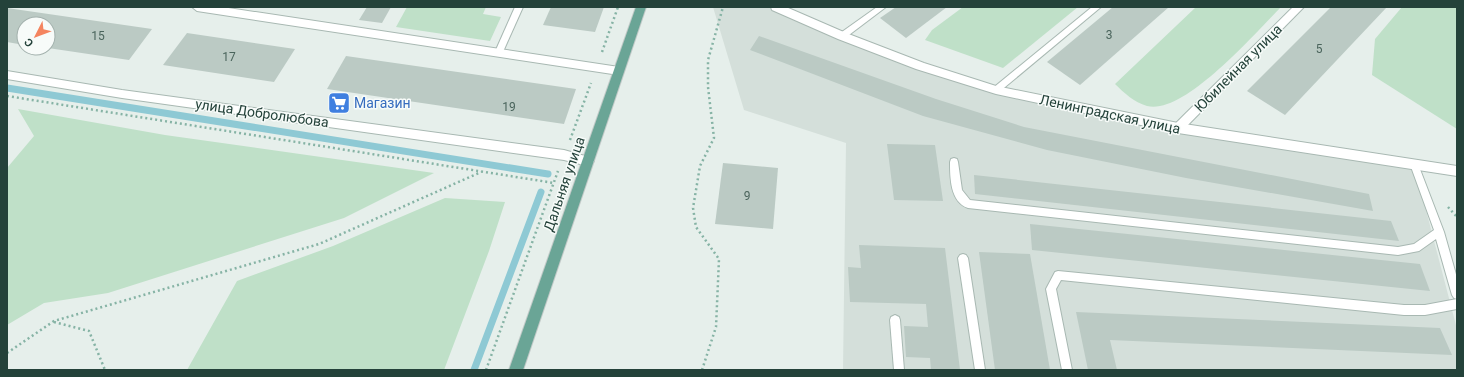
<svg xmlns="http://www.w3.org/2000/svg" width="1464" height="377" viewBox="0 0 1464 377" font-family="Roboto,sans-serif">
<rect width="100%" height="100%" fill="#e6efeb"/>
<polygon fill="#d4dfda" points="713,7 779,7 842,36 996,90 1178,128 1414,164 1457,329 1457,370 843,370 846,143 744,110"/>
<g fill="#bfe0c8">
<polygon points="407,7 486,7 483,14 501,17 490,41 396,27"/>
<polygon points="963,7 1078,7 1003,68 925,40 932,30"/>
<path d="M1196 7H1281C1256 32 1184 116 1147 106 1134 102 1124 93 1115 84Z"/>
<polygon points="1402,7 1457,7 1457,129 1372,75 1375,39"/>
<polygon points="18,109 165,135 434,173 344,218 108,293 44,303 7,325 7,168 34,136"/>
<polygon points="445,198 505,202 489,251 444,370 187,370 237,281 333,246"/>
</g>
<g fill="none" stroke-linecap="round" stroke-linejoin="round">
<g stroke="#8ec9d4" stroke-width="7">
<polyline points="7,88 548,174"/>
<polyline points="474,370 541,192"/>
</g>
</g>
<g fill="#bbcac4">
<polygon points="367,7 391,7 382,23 359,20"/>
<polygon points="551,7 604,7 595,32 543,25"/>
<polygon points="896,7 947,7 906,38 880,18"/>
<polygon points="1113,7 1169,7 1080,85 1047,62"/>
<polygon points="1331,7 1387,7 1285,115 1247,91"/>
<polygon points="7,8 152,29 129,60 48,48 48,24 24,24 24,45 7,42"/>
<polygon points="187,33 295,49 274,82 163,65"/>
<polygon points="759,36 936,99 1024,127 1369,194 1373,211 1186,178 1047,150 923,116 750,50"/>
<polygon points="346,56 576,89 564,124 327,89"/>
<polygon points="887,144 935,145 943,201 894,200"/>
<polygon points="723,163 778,168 773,229 715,224"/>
<polygon points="974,175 1391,221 1399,241 975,194"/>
<polygon points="1030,224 1420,264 1430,291 1032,250"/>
<polygon points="859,245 945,248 960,370 931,370 930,358 906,357 904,326 928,327 926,304 850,302 848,267 861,268"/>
<polygon points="979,252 1030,254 1050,370 995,370"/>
<polygon points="1076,312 1440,328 1452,355 1110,340 1117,370 1088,370"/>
</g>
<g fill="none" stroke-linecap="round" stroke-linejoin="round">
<g stroke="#a8b8b2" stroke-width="2">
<g id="service">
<polygon points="515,7 523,7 502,54 496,54 495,52"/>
<polygon points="877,7 886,7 845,38 839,38 838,36 839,34"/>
<polygon points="1092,7 1101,7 999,92 993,92 992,90 993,88"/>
<path d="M954 158 957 159 958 162 962 190 970 200 1398 247 1414 244 1434 230 1410 164 1411 161H1417L1418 164 1444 232 1457 278V309L1425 315H1404L1061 280 1056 289 1072 370H1062L1046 289 1055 272 1058 271 1404 305H1425L1457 299 1454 298 1452 295 1436 239 1419 251 1398 255 968 208C950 202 950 177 950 162L951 159Z"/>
<polygon points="963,254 966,255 968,258 985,370 975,370 958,258 960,255"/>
<polygon points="895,315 899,317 900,320 904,370 894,370 890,320 891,317"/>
</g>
</g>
<g stroke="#a8b8b2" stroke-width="2">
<g id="minor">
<polygon points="192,7 222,7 619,67 624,71 619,75 197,11"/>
<polygon points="1293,7 1304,7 1182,131 1174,131 1172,128 1174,125"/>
</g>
</g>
<g stroke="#a8b8b2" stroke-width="2">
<g id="tertiary">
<polygon points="771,7 786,7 846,33 924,63 996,86 1178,123 1457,166 1457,176 1178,133 996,94 916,69 838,39 772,10"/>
<polygon points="7,71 122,90 564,150 592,158 594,161 592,164 588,166 564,160 122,98 7,79"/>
</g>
</g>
<g stroke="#c2cac8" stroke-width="2">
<polygon id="primary" points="636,7 646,7 523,370 509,370"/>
</g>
<g stroke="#86b3a5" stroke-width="2.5" stroke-dasharray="2 3" stroke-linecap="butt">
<polyline points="602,52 618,7"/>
<polyline points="7,96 554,183"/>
<polyline points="570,140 591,83"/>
<polyline points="1448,207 1457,217"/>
<polyline points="54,322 89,331 105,370"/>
<polyline points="7,353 54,321 319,244 481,172"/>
<polyline points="486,370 558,171"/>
<polyline points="702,370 716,327 719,259 696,227 693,208 700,166 714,138 708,87 708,60 723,7"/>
</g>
<use href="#service" fill="#fff" fill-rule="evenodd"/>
<use href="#minor" fill="#fff" fill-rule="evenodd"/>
<use href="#tertiary" fill="#fff" fill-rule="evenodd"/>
<use href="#primary" fill="#6aa596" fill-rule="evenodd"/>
</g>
<defs>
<g id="supermarket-square" transform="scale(1.15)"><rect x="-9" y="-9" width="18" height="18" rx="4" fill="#3f7fe0" stroke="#f7fbf9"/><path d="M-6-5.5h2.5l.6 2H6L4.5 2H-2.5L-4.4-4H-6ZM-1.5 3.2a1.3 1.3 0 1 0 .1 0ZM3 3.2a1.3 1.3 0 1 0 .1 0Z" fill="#fff"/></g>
</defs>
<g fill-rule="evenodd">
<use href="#supermarket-square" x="339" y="103"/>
</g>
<g text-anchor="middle" stroke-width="3" stroke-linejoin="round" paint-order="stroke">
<g font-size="12" fill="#4a645c">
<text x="1109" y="39">3</text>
<text x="98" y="40">15</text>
<text x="1319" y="53">5</text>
<text x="229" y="61">17</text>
<text x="509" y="111">19</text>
<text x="747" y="200">9</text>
</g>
<g font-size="14" fill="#24423a" stroke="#f7fbf9">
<text transform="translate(1238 68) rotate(-45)" y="5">Юбилейная улица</text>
<text transform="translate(262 113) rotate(8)" y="5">улица Добролюбова</text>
<text transform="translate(1110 114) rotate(12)" y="5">Ленинградская улица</text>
<text transform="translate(564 184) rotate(-71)" y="5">Дальняя улица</text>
</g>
<g font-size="14" fill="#366cbe" stroke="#f7fbf9" text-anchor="start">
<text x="354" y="108">Магазин</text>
</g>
</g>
<rect width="1464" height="377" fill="none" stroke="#24423a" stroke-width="16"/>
<g transform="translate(36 36) rotate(228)"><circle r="19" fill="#f7fbf9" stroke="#a3b1ad"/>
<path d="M0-3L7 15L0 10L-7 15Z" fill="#f4845f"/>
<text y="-6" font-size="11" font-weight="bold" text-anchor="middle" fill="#24423a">С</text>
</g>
</svg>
